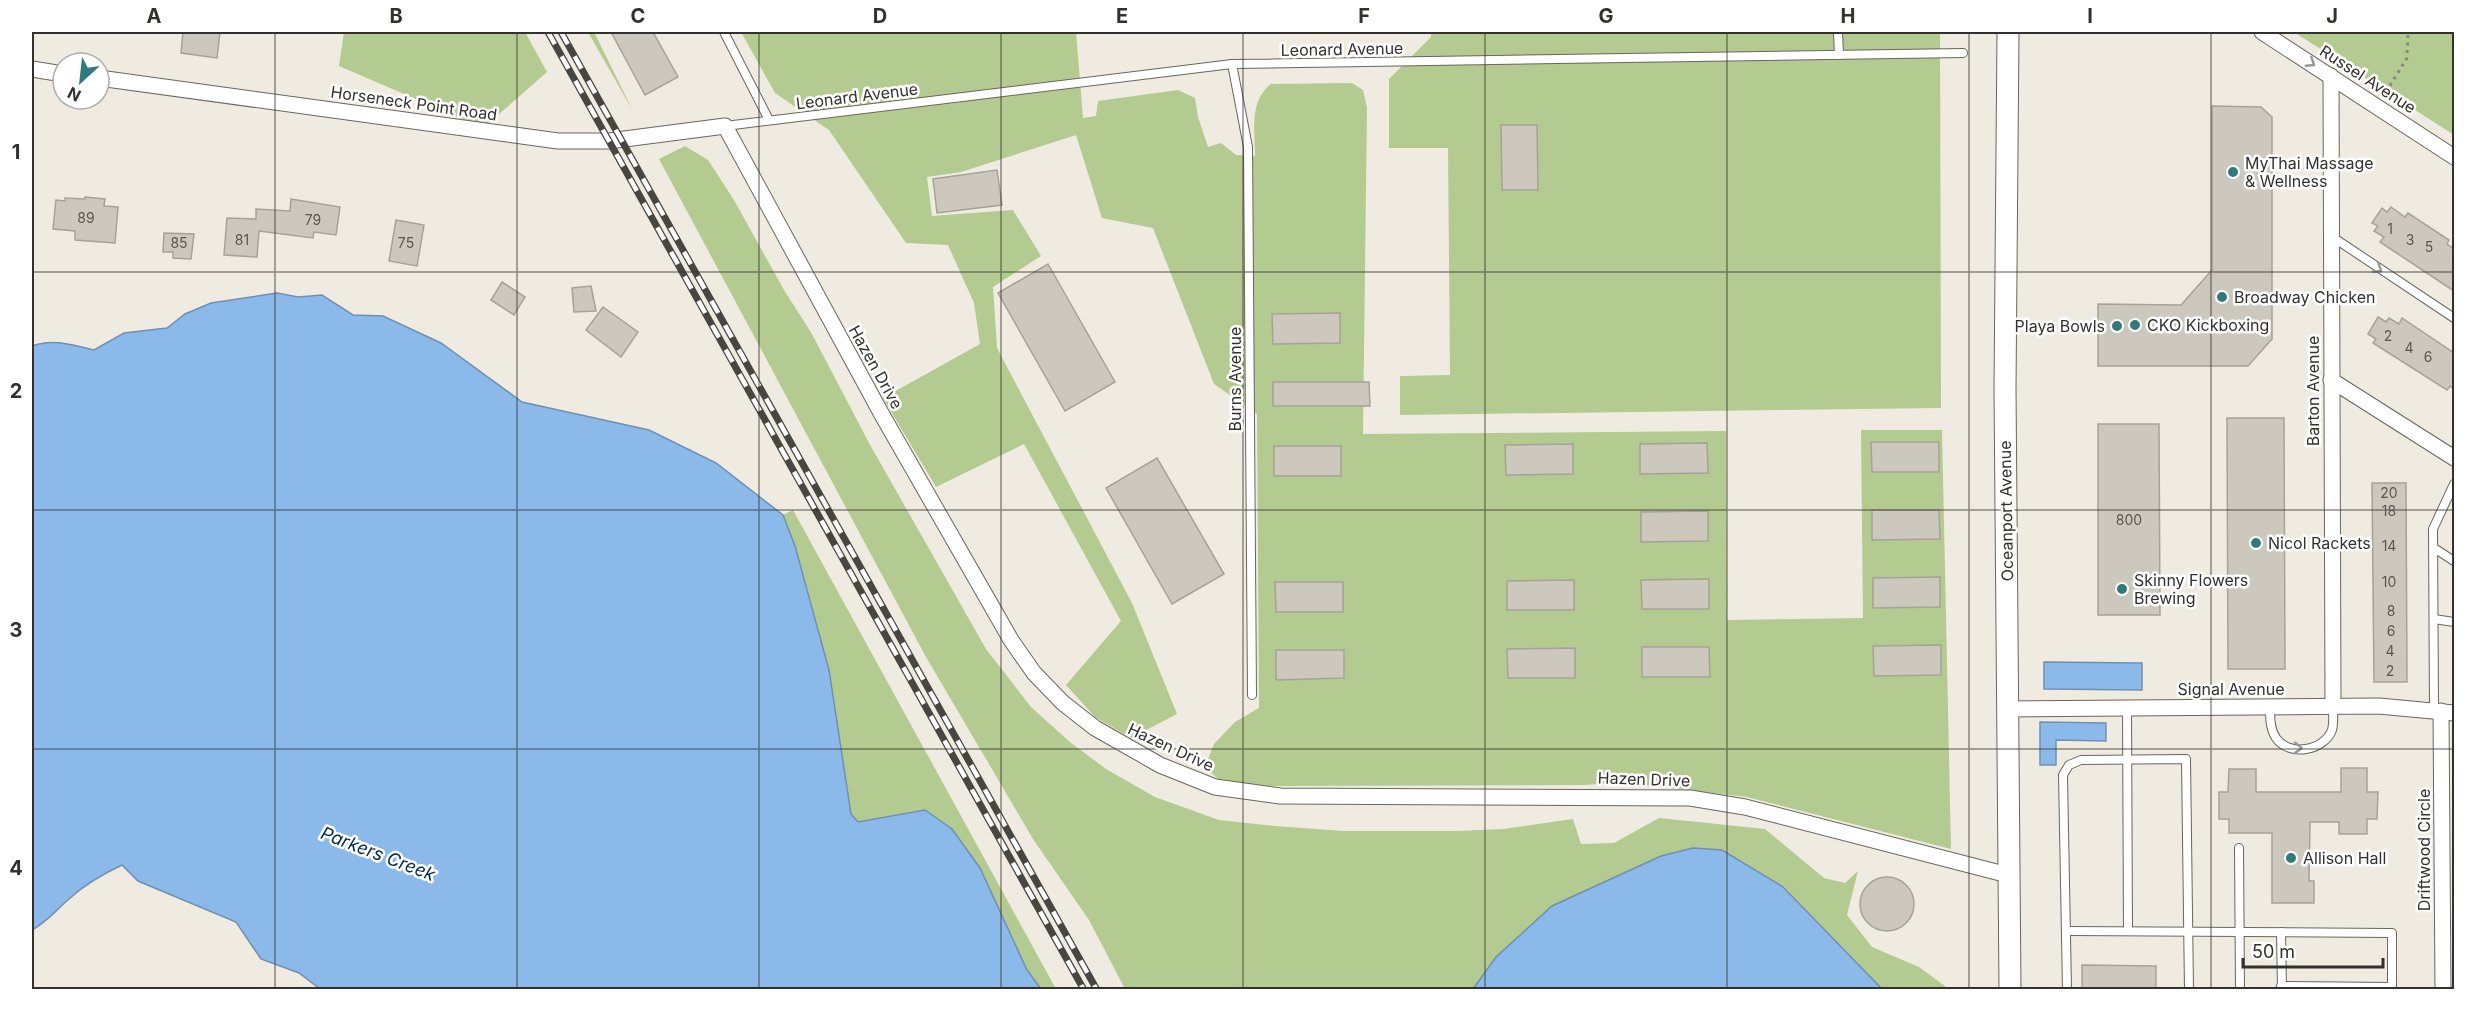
<svg xmlns="http://www.w3.org/2000/svg" width="2486" height="1021" viewBox="0 0 2486 1021" font-family="Inter,sans-serif">
<rect width="100%" height="100%" fill="#f0ebe1"/>
<g fill="#b3ca90">
<polygon points="344,32 525,32 547,72 483,128 339,66"/>
<polygon points="588,32 594,32 633,111"/>
<path d="M741 32H1076L1083 118 1096 116 1098 101 1178 90 1195 98 1198 117 1208 147 1221 143 1236 155 1255 156C1255 130 1249 101 1271 84L1352 83 1363 90 1367 108 1363 434 1726 431 1727 620 1863 618 1861 430H1942L1951 849 1747 797 1627 783 1582 785 1268 786 1220 781 1205 767 1214 744 1235 722 1259 708 1257 414 1214 384 1153 228 1102 218 1076 135 961 172 927 177 932 216 1013 210 1041 256 993 287 997 348 1132 603 1177 714 1131 738 1095 717 1066 685 1121 621 1024 444 936 487 883 398 980 344 974 303 948 245 906 243 829 130 775 93Z"/>
<polygon points="1431,32 1940,32 1941,408 1400,415 1400,376 1450,375 1448,148 1389,148 1389,79 1431,37"/>
<polygon points="2294,32 2454,32 2454,135"/>
<polygon points="685,146 708,160 734,200 784,290 812,334 869,443 986,649 1031,707 1071,743 1106,769 1155,797 1219,820 1275,826 1343,831 1457,831 1504,829 1573,819 1581,844 1614,843 1659,818 1765,829 1824,878 1845,883 1858,871 1847,915 1872,947 1919,967 1949,989 1882,989 1783,887 1661,856 1612,879 1511,944 1496,957 1473,989 1125,989 1089,920 1033,839 926,657 659,159"/>
<path d="M793 510 1056 989H1041L1027 970 980 868 925 810 858 823 850 814C836 713 820 611 783 515Z"/>
</g>
<g fill="#8bb9ea" stroke="#7190b1" stroke-width="1.5">
<path d="M277 293 298 297 322 295 353 315 383 316 441 343 522 402 649 430 716 463 783 515 795 546 829 670 851 814 858 822 925 810 952 829 980 868 1027 970 1041 989H320L299 973 261 959 236 922 138 881 122 865C103 874 85 884 69 899 56 910 47 922 32 930V346C53 338 73 345 94 350L124 333 167 328 185 314 211 303Z"/>
<polygon points="2044,662 2142,663 2142,690 2044,689"/>
<polygon points="2040,722 2106,723 2106,741 2056,740 2056,765 2040,765"/>
<polygon points="1693,848 1722,850 1783,887 1882,989 1473,989 1496,957 1552,906 1661,856"/>
</g>
<g fill="#ccc8bd" stroke="#a6a298" stroke-width="1.5">
<polygon points="183,32 220,32 217,58 181,53"/>
<polygon points="611,32 653,32 678,77 645,95"/>
<polygon points="2212,106 2261,107 2272,117 2272,339 2248,366 2098,366 2098,304 2181,305 2212,270"/>
<polygon points="1501,125 1537,125 1538,190 1502,190"/>
<polygon points="997,170 1002,205 937,213 933,179"/>
<polygon points="85,197 105,199 104,206 118,207 115,243 75,240 75,231 53,229 56,200 65,201 65,198 85,199"/>
<polygon points="291,199 340,207 336,235 314,232 313,238 259,231 257,257 224,255 227,218 256,219 256,209 290,211"/>
<polygon points="2391,207 2405,217 2408,213 2449,240 2447,244 2454,249 2454,291 2380,242 2384,237 2374,231 2378,226 2372,223 2382,208 2387,212"/>
<polygon points="396,220 424,225 417,266 389,261"/>
<polygon points="164,233 194,234 191,259 173,258 173,252 163,252"/>
<polygon points="1048,264 1115,382 1065,411 998,293"/>
<polygon points="502,282 525,297 514,315 491,300"/>
<polygon points="591,286 596,311 574,312 572,288"/>
<polygon points="603,307 638,332 621,357 586,330"/>
<polygon points="1340,313 1340,343 1273,344 1272,314"/>
<polygon points="2378,317 2386,322 2389,318 2399,324 2402,318 2454,353 2454,389 2450,386 2447,390 2373,343 2376,339 2368,334"/>
<polygon points="1273,382 1369,382 1370,406 1273,406"/>
<polygon points="2227,418 2284,418 2285,669 2228,669"/>
<polygon points="2098,424 2159,424 2160,615 2098,615"/>
<polygon points="1871,442 1939,442 1939,472 1872,472"/>
<polygon points="1707,443 1708,473 1640,474 1640,444"/>
<polygon points="1573,444 1573,474 1506,475 1505,445"/>
<rect x="1274" y="446" width="67" height="30"/>
<polygon points="1157,458 1224,574 1172,604 1106,488"/>
<polygon points="2372,483 2406,483 2407,682 2374,682"/>
<polygon points="1872,510 1939,510 1940,539 1872,540"/>
<polygon points="1708,511 1708,541 1641,542 1641,512"/>
<polygon points="1940,577 1940,607 1873,608 1873,578"/>
<polygon points="1709,579 1709,609 1642,609 1641,580"/>
<polygon points="1574,580 1574,610 1507,610 1507,581"/>
<polygon points="1275,582 1343,582 1343,612 1276,612"/>
<polygon points="1941,645 1941,675 1874,676 1873,646"/>
<polygon points="1642,647 1709,647 1710,677 1642,677"/>
<polygon points="1575,648 1575,678 1508,678 1507,649"/>
<polygon points="1276,650 1344,650 1344,678 1276,680"/>
<polygon points="2341,768 2367,768 2367,792 2378,792 2377,819 2367,819 2367,834 2339,834 2339,822 2310,822 2309,881 2314,881 2314,903 2272,903 2272,833 2229,833 2229,819 2219,819 2219,792 2228,792 2229,769 2256,769 2256,792 2341,792"/>
<circle cx="1887" cy="904" r="27"/>
<polygon points="2082,965 2156,966 2156,990 2082,990"/>
</g>
<g fill="none" stroke-linecap="round" stroke-linejoin="round">
<g stroke="#6a665d" stroke-width="10">
<g id="service">
<polyline points="724,32 769,120"/>
<polyline points="1838,32 1839,55"/>
<polyline points="1232,64 1248,147 1252,695"/>
<polyline points="725,126 1232,64 1963,53"/>
<polyline points="2331,236 2454,318"/>
<polyline points="2434,548 2454,561"/>
<polyline points="2434,619 2454,622"/>
<path d="M2270 707C2270 718 2270 729 2276 738 2289 757 2324 751 2332 730 2334 723 2333 713 2333 706"/>
<polyline points="2127,708 2128,931"/>
<polyline points="2434,710 2433,529 2454,484"/>
<polyline points="2239,848 2240,990"/>
<polyline points="2067,931 2392,933 2392,990"/>
<polyline points="2281,932 2282,990"/>
<polyline points="2281,986 2392,987"/>
<polyline points="2067,990 2063,775 2069,765 2081,760 2186,759 2189,990"/>
</g>
</g>
<g stroke="#6a665d" stroke-width="17">
<g id="minor">
<polyline points="2262,32 2454,157"/>
<polyline points="32,69 63,74"/>
<polyline points="2331,76 2333,706"/>
<polyline points="99,78 558,141 609,141 725,126 881,413 1011,640 1034,673 1063,703 1095,728 1160,765 1215,787 1280,796 1690,798 1745,807 2008,875"/>
<polyline points="2331,380 2454,458"/>
<polyline points="2008,709 2379,706 2454,713"/>
<polyline points="2441,711 2443,990"/>
</g>
</g>
<g stroke="#6a665d" stroke-width="23">
<polyline id="secondary" points="2008,32 2005,389 2010,990"/>
</g>
<polyline stroke="#8a8780" stroke-width="3" stroke-dasharray="3 4.5" stroke-linecap="butt" points="2386,92 2407,58 2408,32"/>
<use href="#service" stroke="#fff" stroke-width="8"/>
<use href="#minor" stroke="#fff" stroke-width="15"/>
<use href="#secondary" stroke="#fff" stroke-width="21"/>
<g stroke="#484641" stroke-width="7">
<g id="rail">
<polyline points="548,32 1084,990"/>
<polyline points="561,32 1097,990"/>
</g>
</g>
<use href="#rail" stroke="#fff" stroke-width="4.5" stroke-dasharray="14" stroke-linecap="butt"/>
</g>
<defs><path id="oneway-chevron" d="M-2-3.5L2.5 0L-2 3.5" fill="none" stroke-width="1.6" stroke-linecap="round" stroke-linejoin="round" transform="scale(1.5)"/></defs>
<g stroke="#999896">
<use href="#oneway-chevron" transform="translate(2311 63) rotate(33)"/>
<use href="#oneway-chevron" transform="translate(2378 269) rotate(33)"/>
<use href="#oneway-chevron" transform="translate(2298 748) rotate(3)"/>
</g>
<path fill="none" stroke="#33312d" stroke-width="1.5" stroke-opacity="0.55" d="M275 32V990M517 32V990M759 32V990M1001 32V990M1243 32V990M1485 32V990M1727 32V990M1969 32V990M2211 32V990M32 272H2454M32 510H2454M32 749H2454"/>
<g fill="#317a7b" stroke="#fff" stroke-width="2">
<circle cx="2233" cy="172" r="6"/>
<circle cx="2222" cy="297" r="6"/>
<circle cx="2135" cy="325" r="6"/>
<circle cx="2117" cy="326" r="6"/>
<circle cx="2256" cy="543" r="6"/>
<circle cx="2122" cy="589" r="6"/>
<circle cx="2291" cy="858" r="6"/>
</g>
<g text-anchor="middle" stroke-width="5" stroke-linejoin="round" paint-order="stroke">
<g font-size="14" fill="#595751">
<text x="86" y="223">89</text>
<text x="313" y="225">79</text>
<text x="2390" y="234">1</text>
<text x="242" y="245">81</text>
<text x="2410" y="245">3</text>
<text x="179" y="248">85</text>
<text x="406" y="248">75</text>
<text x="2429" y="252">5</text>
<text x="2388" y="341">2</text>
<text x="2409" y="353">4</text>
<text x="2428" y="362">6</text>
<text x="2389" y="498">20</text>
<text x="2389" y="516">18</text>
<text x="2129" y="525">800</text>
<text x="2389" y="551">14</text>
<text x="2389" y="587">10</text>
<text x="2391" y="616">8</text>
<text x="2391" y="636">6</text>
<text x="2390" y="656">4</text>
<text x="2390" y="676">2</text>
</g>
<g font-size="16" fill="#33312d" stroke="#fff">
<text transform="translate(1342 49) rotate(-1)" y="6">Leonard Avenue</text>
<text transform="translate(2368 79) rotate(33)" y="6">Russel Avenue</text>
<text transform="translate(857 96) rotate(-7)" y="6">Leonard Avenue</text>
<text transform="translate(414 103) rotate(8)" y="6">Horseneck Point Road</text>
<text transform="translate(876 367) rotate(61)" y="6">Hazen Drive</text>
<text transform="translate(1235 379) rotate(-90)" y="6">Burns Avenue</text>
<text transform="translate(2313 391) rotate(-90)" y="6">Barton Avenue</text>
<text transform="translate(2006 511) rotate(-91)" y="6">Oceanport Avenue</text>
<text x="2231" y="695">Signal Avenue</text>
<text transform="translate(1171 747) rotate(25)" y="6">Hazen Drive</text>
<text transform="translate(1644 779) rotate(2)" y="6">Hazen Drive</text>
<text transform="translate(2424 850) rotate(-90)" y="6">Driftwood Circle</text>
</g>
<g font-size="16" fill="#33312d" stroke="#fff" text-anchor="start">
<text x="2245" y="169">MyThai Massage<tspan x="2245" dy="18">&amp; Wellness</tspan></text>
<text x="2234" y="303">Broadway Chicken</text>
<text x="2147" y="331">CKO Kickboxing</text>
<text x="2105" y="332" text-anchor="end">Playa Bowls</text>
<text x="2268" y="549">Nicol Rackets</text>
<text x="2134" y="586">Skinny Flowers<tspan x="2134" dy="18">Brewing</tspan></text>
<text x="2303" y="864">Allison Hall</text>
</g>
<g font-size="18" font-style="italic" fill="#092c4b" stroke="#fff">
<text transform="translate(378 854) rotate(21)" y="6">Parkers Creek</text>
</g>
</g>
<rect width="2486" height="1021" fill="none" stroke="#ffffff" stroke-width="66"/>
<g transform="translate(81 81) rotate(207)"><circle r="28" fill="#ffffff" stroke="#adadab" stroke-width="1.5"/>
<path d="M0-4.5L10 22L0 15L-10 22Z" fill="#317a7b"/>
<text y="-9" font-size="16" font-weight="bold" text-anchor="middle" fill="#33312d">N</text>
</g>
<path d="M2243 958v9h140v-9" fill="none" stroke="#33312d" stroke-width="3"/>
<text x="2252" y="958" font-size="18" fill="#33312d" stroke="#ffffff" stroke-width="4.5" paint-order="stroke">50 m</text>
<rect x="33" y="33" width="2420" height="955" fill="none" stroke="#33312d" stroke-width="2"/>
<g font-size="20" text-anchor="middle" font-weight="bold" fill="#33312d">
<text x="154" y="23">A</text>
<text x="396" y="23">B</text>
<text x="638" y="23">C</text>
<text x="880" y="23">D</text>
<text x="1122" y="23">E</text>
<text x="1364" y="23">F</text>
<text x="1606" y="23">G</text>
<text x="1848" y="23">H</text>
<text x="2090" y="23">I</text>
<text x="2332" y="23">J</text>
<text x="16" y="159">1</text>
<text x="16" y="398">2</text>
<text x="16" y="637">3</text>
<text x="16" y="875">4</text>
</g>
</svg>
